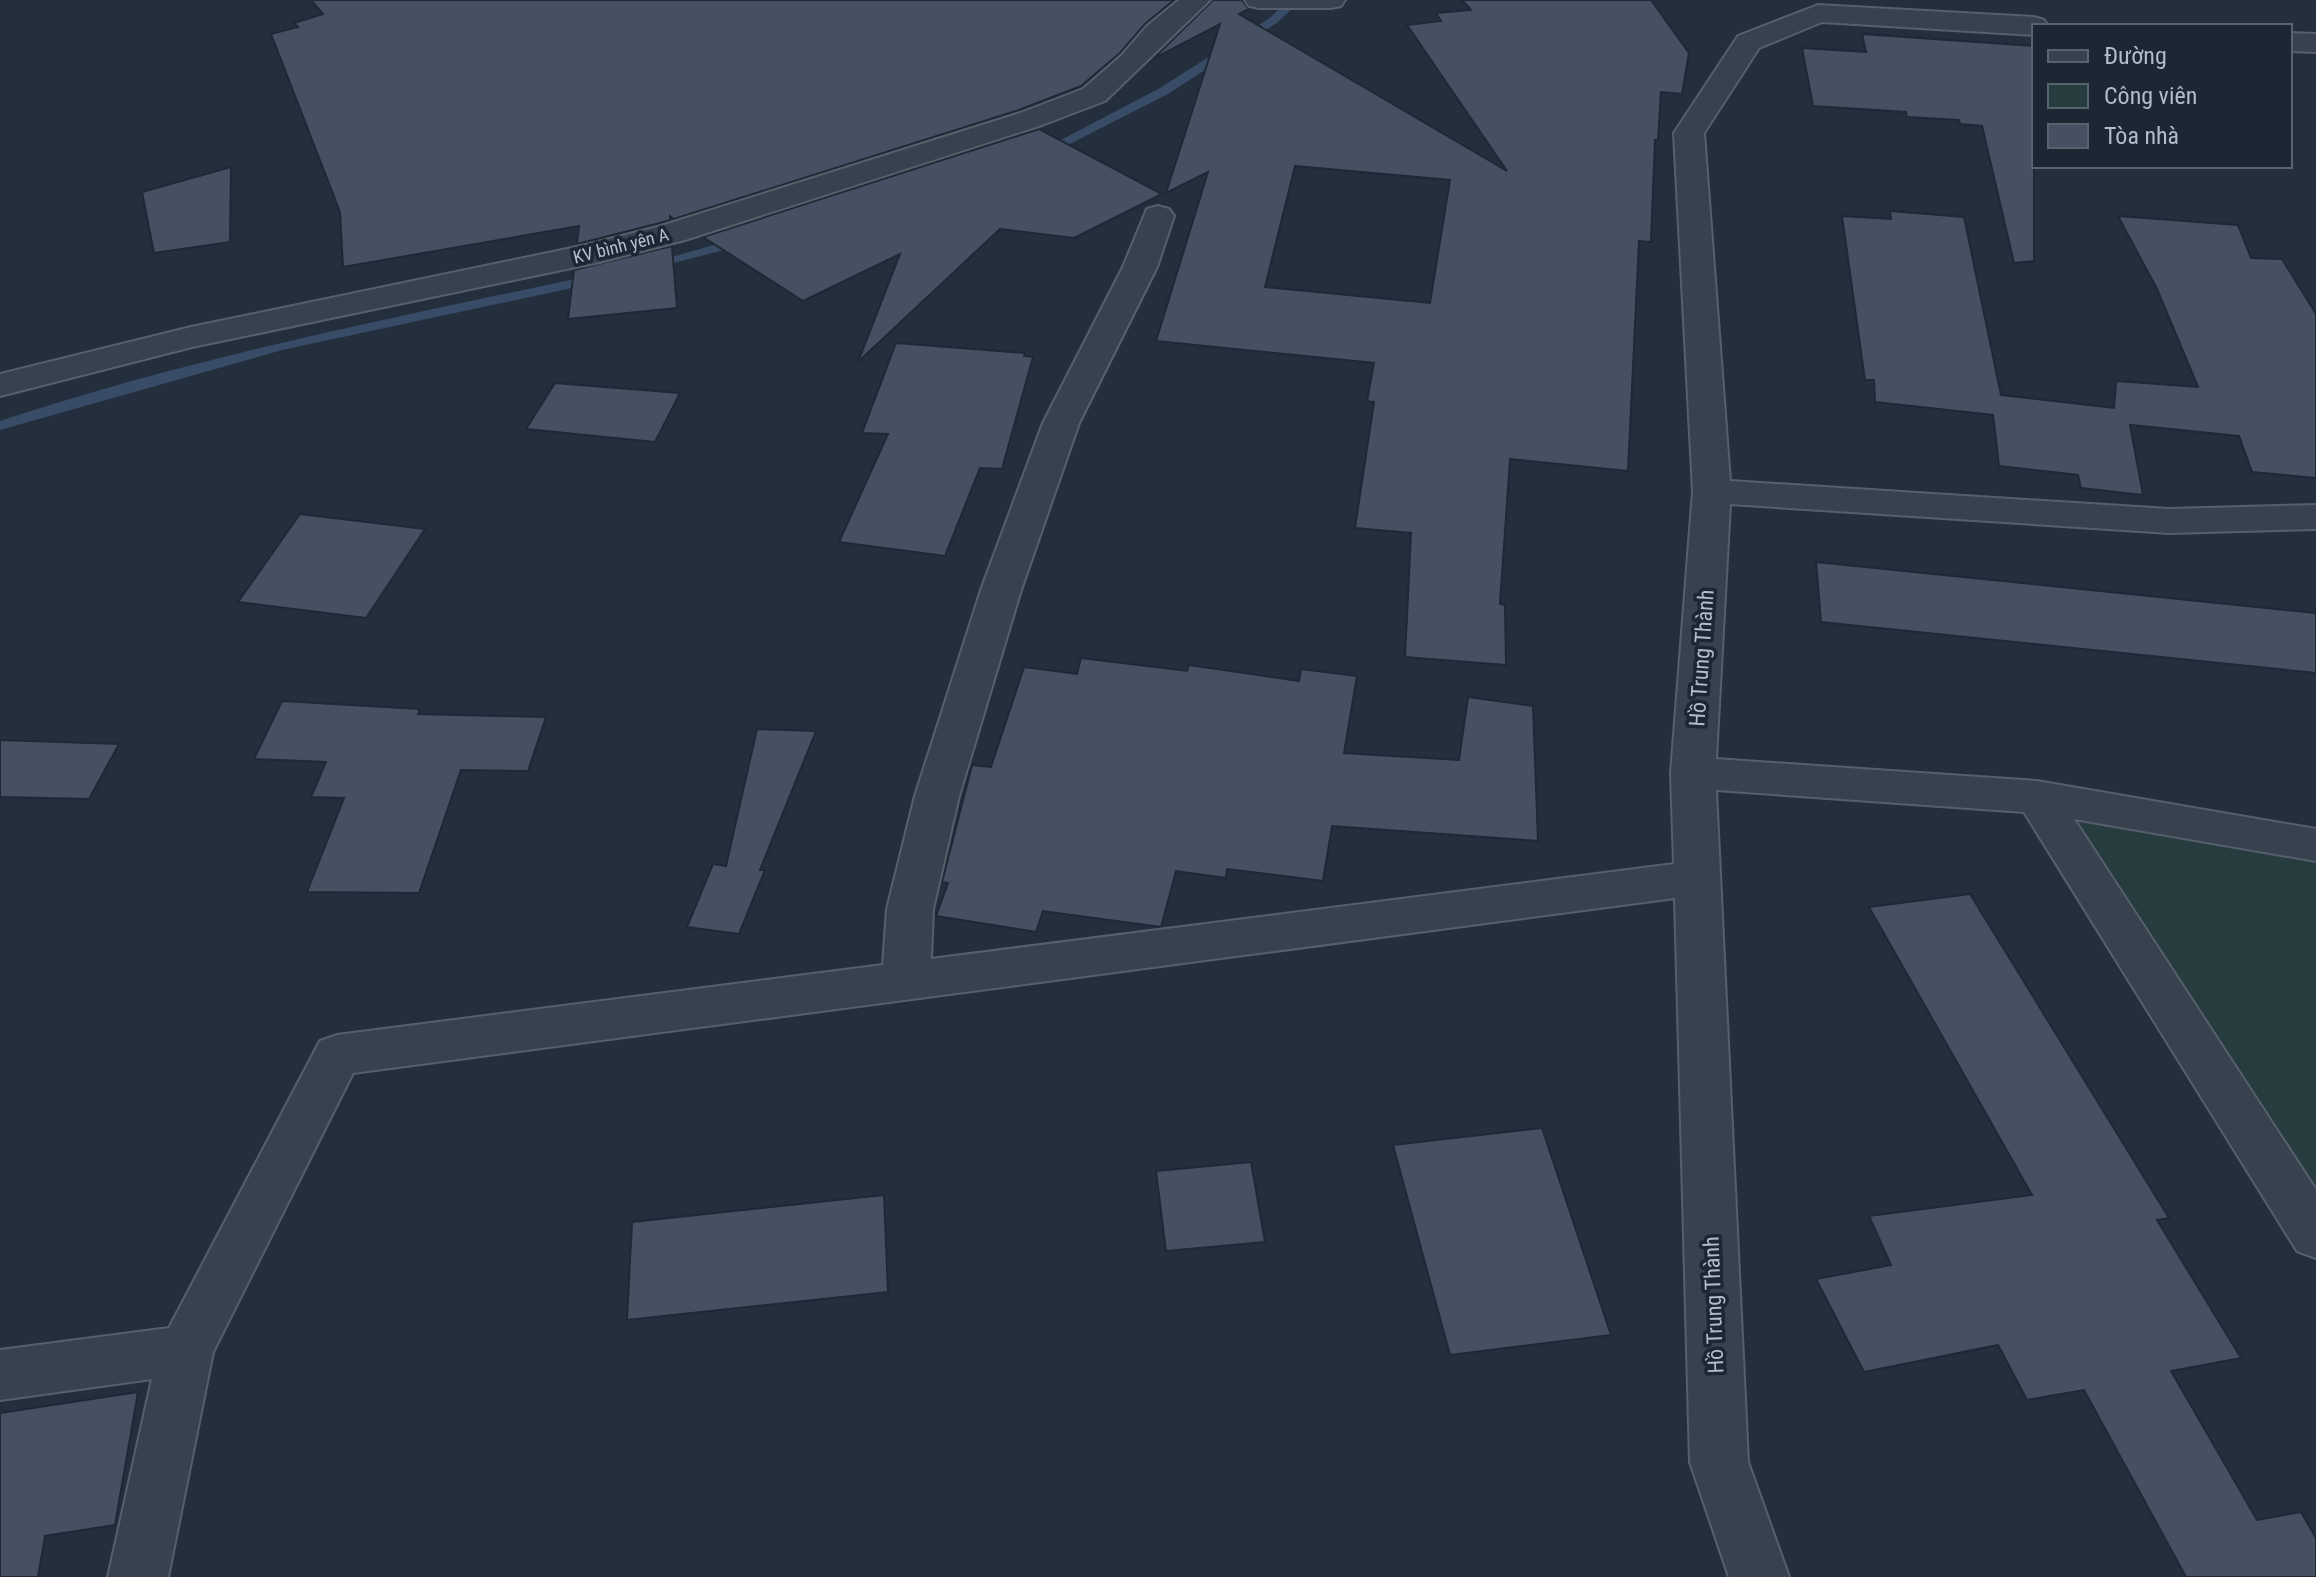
<svg xmlns="http://www.w3.org/2000/svg" width="2316" height="1577" viewBox="0 0 2316 1577" font-family="'Roboto Condensed',sans-serif">
<rect width="100%" height="100%" fill="#242f3e"/>
<polygon fill="#263c3f" points="2037,797 2316,845 2316,1235"/>
<g fill="none" stroke-linecap="round" stroke-linejoin="round">
<g fill="#394c67" fill-rule="evenodd">
<polygon points="1288,0 1301,0 1278,22 1168,94 1046,156 1036,153 1160,88 1270,18"/>
<polygon points="742,237 747,238 747,244 651,269 644,265"/>
<path d="M595 275 602 279 600 282 282 350 0 430V421C194 357 395 317 595 275Z"/>
</g>
</g>
<g fill="#455162" stroke="#1f2835" stroke-width="2" fill-rule="evenodd">
<polygon points="311,0 1174,0 1145,24 1120,53 1081,86 1019,110 674,219 670,216 670,220 660,223 585,242 577,244 579,226 343,267 340,212 271,34 298,27 294,23 323,14"/>
<path d="M1213 0H1242L1249 9 1239 14 1507 171 1407 25 1441 21 1436 13 1471 10 1462 0H1651L1689 53 1682 94 1661 92 1658 140H1655L1651 242 1639 241 1628 471 1510 459 1500 604 1505 605 1506 665 1405 657 1411 533 1355 528 1374 402 1367 401 1374 363 1156 341 1208 172 1166 193 1220 24 1153 59ZM1295 166 1450 180 1430 303 1265 287Z"/>
<polygon points="1862,34 2034,46 2034,261 2014,263 1982,126 1960,124 1959,120 1907,117 1906,112 1813,106 1802,48 1866,52"/>
<polygon points="1039,129 1162,194 1074,238 1000,229 858,362 900,254 803,301 703,237"/>
<polygon points="231,167 230,242 154,253 142,192"/>
<polygon points="1890,211 1964,217 2001,395 2114,408 2116,381 2198,387 2157,289 2118,216 2238,225 2251,258 2282,259 2316,314 2316,478 2252,472 2239,436 2130,425 2143,495 2081,488 2078,475 1999,466 1993,415 1875,402 1874,380 1865,380 1842,216 1891,219"/>
<polygon points="672,246 677,308 568,319 574,270"/>
<polygon points="896,343 1025,353 1024,356 1033,357 1002,469 980,468 945,556 839,542 888,434 862,433"/>
<polygon points="555,383 680,393 655,442 526,429"/>
<polygon points="300,514 425,529 366,618 238,602"/>
<polygon points="1816,562 2316,613 2316,673 1821,622"/>
<polygon points="1081,658 1187,671 1189,665 1299,681 1301,669 1357,676 1344,753 1459,760 1468,697 1533,706 1538,841 1332,826 1323,881 1227,869 1226,878 1176,871 1161,927 1043,911 1036,932 936,916 948,883 942,882 972,765 991,767 1024,667 1077,674"/>
<polygon points="282,701 420,709 418,714 546,717 528,771 461,770 419,893 307,892 344,798 311,797 326,762 254,759"/>
<polygon points="757,729 816,731 760,870 765,870 739,934 687,927 713,864 726,866"/>
<polygon points="0,740 119,744 89,799 0,797"/>
<polygon points="1970,894 2169,1218 2157,1220 2241,1358 2171,1371 2257,1520 2301,1512 2316,1538 2316,1577 2186,1577 2084,1390 2027,1400 1998,1345 1864,1372 1816,1279 1891,1265 1869,1216 2032,1195 1869,907"/>
<polygon points="1542,1128 1611,1335 1450,1355 1393,1145"/>
<polygon points="1251,1162 1265,1242 1166,1251 1156,1171"/>
<polygon points="884,1195 888,1292 627,1320 632,1222"/>
<polygon points="138,1392 115,1525 45,1536 38,1577 0,1577 0,1413"/>
</g>
<g fill="none" stroke-linecap="round" stroke-linejoin="round">
<g stroke="#565f6c" stroke-width="4">
<g id="minor">
<polygon points="1179,0 1210,0 1105,101 1042,125 685,240 600,262 192,347 0,396 0,374 191,327 586,245 661,226 1020,113 1083,89 1122,55 1147,26"/>
<polygon points="1245,0 1345,0 1341,6 1331,8 1259,8 1249,6"/>
<polygon points="1818,5 2034,17 2044,20 2048,26 2034,26 2034,35 1822,22 1759,48 1704,133 1730,481 2169,509 2316,505 2316,529 2169,533 1730,504 1716,759 2037,781 2316,829 2316,861 2074,819 2316,1190 2316,1258 2297,1251 2024,812 1716,790 1748,1462 1789,1577 1729,1577 1690,1462 1675,898 353,1073 213,1352 168,1577 108,1577 152,1379 0,1400 0,1350 169,1328 320,1041 337,1035 883,965 887,909 915,796 981,590 1043,423 1123,267 1147,209 1158,206 1169,209 1174,216 1157,267 1079,423 1021,590 959,796 933,909 931,959 1674,864 1671,773 1693,491 1674,133 1738,36"/>
<polygon points="2290,33 2316,34 2316,52 2290,51"/>
</g>
</g>
<use href="#minor" fill="#38414e" fill-rule="evenodd"/>
</g>
<g text-anchor="middle" stroke-width="7" stroke-linejoin="round" paint-order="stroke">
<g font-size="18" fill="#b4bcc9" stroke="#1d2633">
<text transform="translate(621 246) rotate(-14)" y="6">KV bình yên A</text>
</g>
<g font-size="22" fill="#b4bcc9" stroke="#1d2633">
<text transform="translate(1701 658) rotate(-86)" y="8">Hồ Trung Thành</text>
<text transform="translate(1713 1305) rotate(-92)" y="8">Hồ Trung Thành</text>
</g>
</g>
<rect x="2032" y="24" width="260" height="144" fill="#1d2633" stroke="#59626f" stroke-width="2"/>
<rect x="2048" y="50" width="40" height="12" fill="#38414e" stroke="#59626f" stroke-width="2"/>
<text x="2104" y="64" font-size="24" fill="#b4bcc9">Đường</text>
<rect x="2048" y="84" width="40" height="24" fill="#263c3f" stroke="#59626f" stroke-width="2"/>
<text x="2104" y="104" font-size="24" fill="#b4bcc9">Công viên</text>
<rect x="2048" y="124" width="40" height="24" fill="#455162" stroke="#59626f" stroke-width="2"/>
<text x="2104" y="144" font-size="24" fill="#b4bcc9">Tòa nhà</text>
</svg>
